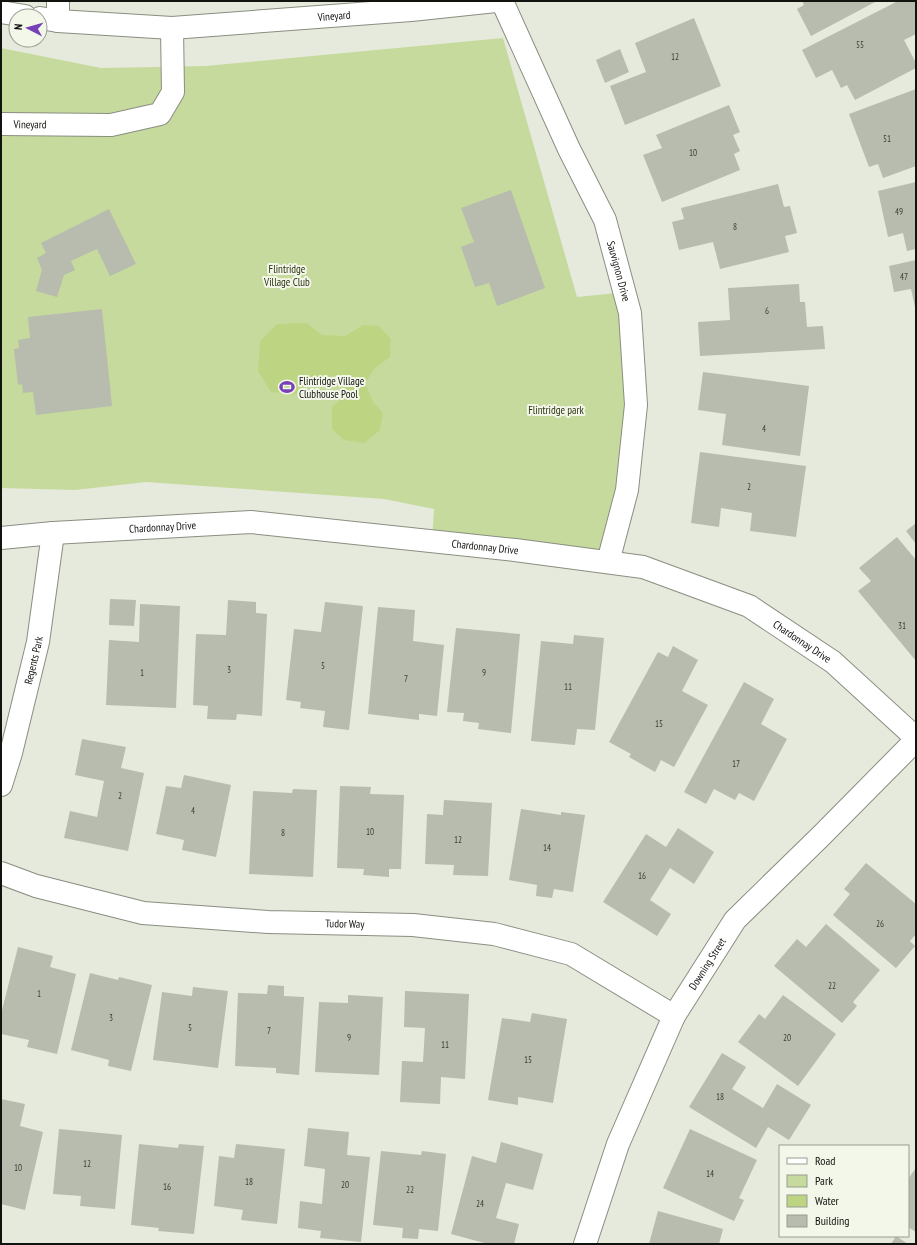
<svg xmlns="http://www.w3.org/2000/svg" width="917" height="1245" viewBox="0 0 917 1245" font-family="'PT Sans Narrow',sans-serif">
<rect width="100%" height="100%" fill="#e5eadc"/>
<polygon fill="#c7da9d" points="503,38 577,297 627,292 636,405 608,562 432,541 434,509 384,499 146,482 75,490 1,488 1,48 101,68 206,66"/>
<polygon fill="#bdd582" points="307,323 322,335 345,336 363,325 379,326 391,339 390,357 375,368 365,383 373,402 383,413 380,430 364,443 344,440 332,429 332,407 344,396 336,376 315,378 297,394 271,392 258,371 260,341 277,324"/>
<g fill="#b7bcae">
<polygon points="802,1 877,1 811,36 797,9 804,5"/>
<polygon points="898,1 916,1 916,34 904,40 916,63 916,68 855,100 847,85 841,88 832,70 816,78 802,50"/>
<polygon points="694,18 721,86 625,125 610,86 646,72 635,43"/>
<polygon points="620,49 629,72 605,83 596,60"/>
<polygon points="916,89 916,166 883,178 878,164 869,167 849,114"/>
<polygon points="729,105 740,132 733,135 740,151 734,154 740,170 662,202 643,155 662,148 656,135"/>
<polygon points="916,182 916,249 907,251 903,233 888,237 878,191"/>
<polygon points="778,184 784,207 790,206 797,233 785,236 789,252 720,269 713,242 679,250 672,222 684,219 681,208"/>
<polygon points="511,190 545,288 497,306 489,283 475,287 461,247 474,242 461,208"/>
<polygon points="109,209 136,264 110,276 97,249 71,261 75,270 64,275 57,297 36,291 42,270 37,258 46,253 41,243"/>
<polygon points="916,260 916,307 915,307 911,289 894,292 889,266"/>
<polygon points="799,284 800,302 805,302 807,327 823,326 825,349 700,356 698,322 730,320 728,288"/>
<polygon points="102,309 112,406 36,415 33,392 23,393 22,384 18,385 14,349 19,348 18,340 30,338 28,317"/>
<polygon points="703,372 809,386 800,456 722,445 726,414 698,410"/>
<polygon points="700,452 806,466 796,537 750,531 752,513 721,508 719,527 691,523"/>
<polygon points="916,523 916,544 906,531"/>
<polygon points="897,537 916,560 916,661 858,591 871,581 859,568"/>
<polygon points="110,599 136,600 134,626 109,625"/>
<polygon points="228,600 256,602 256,613 267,614 262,716 237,714 236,720 207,719 208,706 193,705 196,634 226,635"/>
<polygon points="325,602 363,606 349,730 323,727 325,711 300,708 301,702 286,700 294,629 321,632"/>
<polygon points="140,604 180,606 176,708 106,705 109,640 139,642"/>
<polygon points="378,607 415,610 413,641 444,645 437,716 419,714 419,720 368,714"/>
<polygon points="456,628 520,634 511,733 478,729 479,723 463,721 464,713 447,712"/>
<polygon points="574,635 604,638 595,730 577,729 575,745 531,741 541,641 573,644"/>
<polygon points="673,646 698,660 682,691 708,705 674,767 661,760 655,772 629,757 631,754 609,742 658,652 668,657"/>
<polygon points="744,682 774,699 761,724 787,739 754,801 739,793 735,800 714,789 706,804 684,792"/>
<polygon points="82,739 126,747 121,768 144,773 128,851 64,838 70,811 97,817 104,781 75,775"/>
<polygon points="184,775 231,785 216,857 182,850 184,840 156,834 166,786 181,788"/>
<polygon points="340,786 371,787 370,794 404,795 401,869 389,869 389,877 363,875 364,869 337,868"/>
<polygon points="293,789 317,790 313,877 249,874 253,791 292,793"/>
<polygon points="444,800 492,803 488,876 453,875 454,865 425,864 427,814 443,815"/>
<polygon points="521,809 561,815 561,812 585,815 573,892 554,889 552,898 536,896 537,885 509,880"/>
<polygon points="678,828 714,852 694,884 670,868 650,900 671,914 657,936 603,902 646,834 666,847"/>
<polygon points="866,863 916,904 916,934 910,941 915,946 896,968 833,915 850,894 844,889"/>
<polygon points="826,924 880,970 853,1002 857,1006 842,1023 774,966 797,939 806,947"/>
<polygon points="18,947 53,956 50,967 76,974 57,1054 27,1047 29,1040 1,1034 1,1014"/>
<polygon points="90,973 118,980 119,977 152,985 131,1071 108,1066 109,1060 71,1050"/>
<polygon points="268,985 284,986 284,996 304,997 299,1075 276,1073 276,1068 235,1066 238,993 267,994"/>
<polygon points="193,987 228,991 218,1068 153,1060 162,992 192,996"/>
<polygon points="405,991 469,994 465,1079 441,1077 440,1104 400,1102 402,1061 423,1062 425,1028 404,1027"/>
<polygon points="348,995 383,997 379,1075 315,1072 319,1002 348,1003"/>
<polygon points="783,995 836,1034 798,1086 738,1042 759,1014 765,1019"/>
<polygon points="532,1013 567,1019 553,1103 518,1097 518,1105 488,1100 502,1018 530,1022"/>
<polygon points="722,1053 746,1067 732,1089 763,1108 777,1084 811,1105 789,1140 768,1127 756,1148 689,1107"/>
<polygon points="1,1099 25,1104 20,1126 43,1132 25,1210 1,1204"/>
<polygon points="308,1128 349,1132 347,1155 370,1157 361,1242 320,1238 321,1231 298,1228 300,1201 322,1204 325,1169 304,1166"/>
<polygon points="59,1129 122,1135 115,1209 80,1206 81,1196 53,1194"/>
<polygon points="690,1129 757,1160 739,1198 744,1200 734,1221 663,1188"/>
<polygon points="501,1142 543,1154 533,1190 506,1183 496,1218 519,1224 514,1244 488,1244 451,1234 472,1156 496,1163"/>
<polygon points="139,1144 178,1148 179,1144 204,1146 194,1234 158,1231 159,1228 131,1225"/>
<polygon points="236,1144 285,1149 277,1224 241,1220 243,1210 214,1206 219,1156 234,1158"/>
<polygon points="381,1151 421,1155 422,1151 446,1154 438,1231 419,1229 418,1239 402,1238 403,1228 373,1225"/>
<polygon points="916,1168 916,1232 908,1227 908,1179"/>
<polygon points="658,1211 723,1229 719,1244 649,1244"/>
<polygon points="896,1236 908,1244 891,1244"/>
</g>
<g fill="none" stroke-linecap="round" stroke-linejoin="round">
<g stroke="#898e81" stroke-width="24">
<g id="minor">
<path id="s1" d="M502 1 569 149 605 220 630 313 636 405 627 490 608 562"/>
<polyline points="1,12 25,16"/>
<path id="s2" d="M40 18 58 21 172 28 411 10 496 1"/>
<polyline points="58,21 58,1"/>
<path id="s3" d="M1 124 111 125 160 114 173 92 172 28"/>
<path id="s4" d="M1 538 53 533 251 522 515 550 643 567 749 606 833 662 916 738"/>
<path id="s5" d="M1 785 11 753 38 642 53 533"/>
<path id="s6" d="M1 873 36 886 143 913 268 922 413 925 494 934 571 954 674 1016"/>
<path id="s7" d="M585 1244 618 1144 674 1016 735 920 821 836 916 740"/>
</g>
</g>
<use href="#minor" stroke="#fff" stroke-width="22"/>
</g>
<defs>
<g id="stadium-bare" transform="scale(1.2)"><path d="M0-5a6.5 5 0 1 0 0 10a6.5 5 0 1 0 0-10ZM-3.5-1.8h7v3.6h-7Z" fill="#7840b6" stroke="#f3f7e9" stroke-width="2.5" paint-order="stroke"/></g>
</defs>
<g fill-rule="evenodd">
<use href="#stadium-bare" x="287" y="387"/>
</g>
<g text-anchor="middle" stroke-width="4" stroke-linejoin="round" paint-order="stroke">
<g font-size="9" fill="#3a3d36">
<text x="860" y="48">55</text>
<text x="675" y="60">12</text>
<text x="887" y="142">51</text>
<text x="693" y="156">10</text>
<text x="899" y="215">49</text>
<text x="735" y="230">8</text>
<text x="904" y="280">47</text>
<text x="767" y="314">6</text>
<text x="764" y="432">4</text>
<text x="749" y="490">2</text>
<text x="902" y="629">31</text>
<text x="323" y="669">5</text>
<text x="229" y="673">3</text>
<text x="142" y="676">1</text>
<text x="484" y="676">9</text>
<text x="406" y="682">7</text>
<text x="568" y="690">11</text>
<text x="659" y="727">15</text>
<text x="736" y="767">17</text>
<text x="120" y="799">2</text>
<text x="193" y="814">4</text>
<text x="370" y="835">10</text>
<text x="283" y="836">8</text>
<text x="458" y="843">12</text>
<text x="547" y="851">14</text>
<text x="642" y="879">16</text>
<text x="880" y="927">26</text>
<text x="832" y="989">22</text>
<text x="39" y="997">1</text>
<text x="111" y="1021">3</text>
<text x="190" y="1031">5</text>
<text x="269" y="1034">7</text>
<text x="349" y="1041">9</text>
<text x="787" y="1041">20</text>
<text x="445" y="1048">11</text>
<text x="528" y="1063">15</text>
<text x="720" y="1100">18</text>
<text x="87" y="1167">12</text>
<text x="18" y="1171">10</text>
<text x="710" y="1177">14</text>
<text x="249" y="1185">18</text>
<text x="345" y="1188">20</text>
<text x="167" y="1190">16</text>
<text x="410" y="1193">22</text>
<text x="480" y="1207">24</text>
</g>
<g font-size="11" fill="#11130e" stroke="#f3f7e9">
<text dy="4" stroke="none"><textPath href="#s2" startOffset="295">Vineyard</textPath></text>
<text dy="4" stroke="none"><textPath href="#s3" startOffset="29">Vineyard</textPath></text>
<text dy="4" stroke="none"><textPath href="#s1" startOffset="295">Sauvignon Drive</textPath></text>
<text dy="4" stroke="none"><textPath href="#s4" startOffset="162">Chardonnay Drive</textPath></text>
<text dy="4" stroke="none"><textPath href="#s4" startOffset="486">Chardonnay Drive</textPath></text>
<text dy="4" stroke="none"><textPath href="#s4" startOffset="822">Chardonnay Drive</textPath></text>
<text dy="4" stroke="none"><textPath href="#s5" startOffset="129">Regents Park</textPath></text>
<text dy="4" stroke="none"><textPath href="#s6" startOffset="350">Tudor Way</textPath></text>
<text dy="4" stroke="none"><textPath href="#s7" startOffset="307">Downing Street</textPath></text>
</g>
<g font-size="11" fill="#2a3310" stroke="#f3f7e9">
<text x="287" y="273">Flintridge<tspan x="287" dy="13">Village Club</tspan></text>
<text x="556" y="414">Flintridge park</text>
</g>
<g font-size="11" fill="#11130e" stroke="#f3f7e9" text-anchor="start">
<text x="299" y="385">Flintridge Village<tspan x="299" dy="13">Clubhouse Pool</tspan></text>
</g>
</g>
<rect width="917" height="1245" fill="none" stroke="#11130e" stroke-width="4"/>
<rect x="779" y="1145" width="130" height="92" fill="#f3f7e9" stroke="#999c91"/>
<rect x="787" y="1158" width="20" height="6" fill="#ffffff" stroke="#999c91"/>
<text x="815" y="1165" font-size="12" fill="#11130e">Road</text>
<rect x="787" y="1175" width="20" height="12" fill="#c7da9d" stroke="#999c91"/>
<text x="815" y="1185" font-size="12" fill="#11130e">Park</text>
<rect x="787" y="1195" width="20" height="12" fill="#bdd582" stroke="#999c91"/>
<text x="815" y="1205" font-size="12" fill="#11130e">Water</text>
<rect x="787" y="1215" width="20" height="12" fill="#b7bcae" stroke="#999c91"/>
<text x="815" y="1225" font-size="12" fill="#11130e">Building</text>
<g transform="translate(28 28) rotate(276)"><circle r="19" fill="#f3f7e9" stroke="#999c91"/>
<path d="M0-3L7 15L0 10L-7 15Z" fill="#7840b6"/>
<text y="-6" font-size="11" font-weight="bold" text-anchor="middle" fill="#11130e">N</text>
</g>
</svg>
